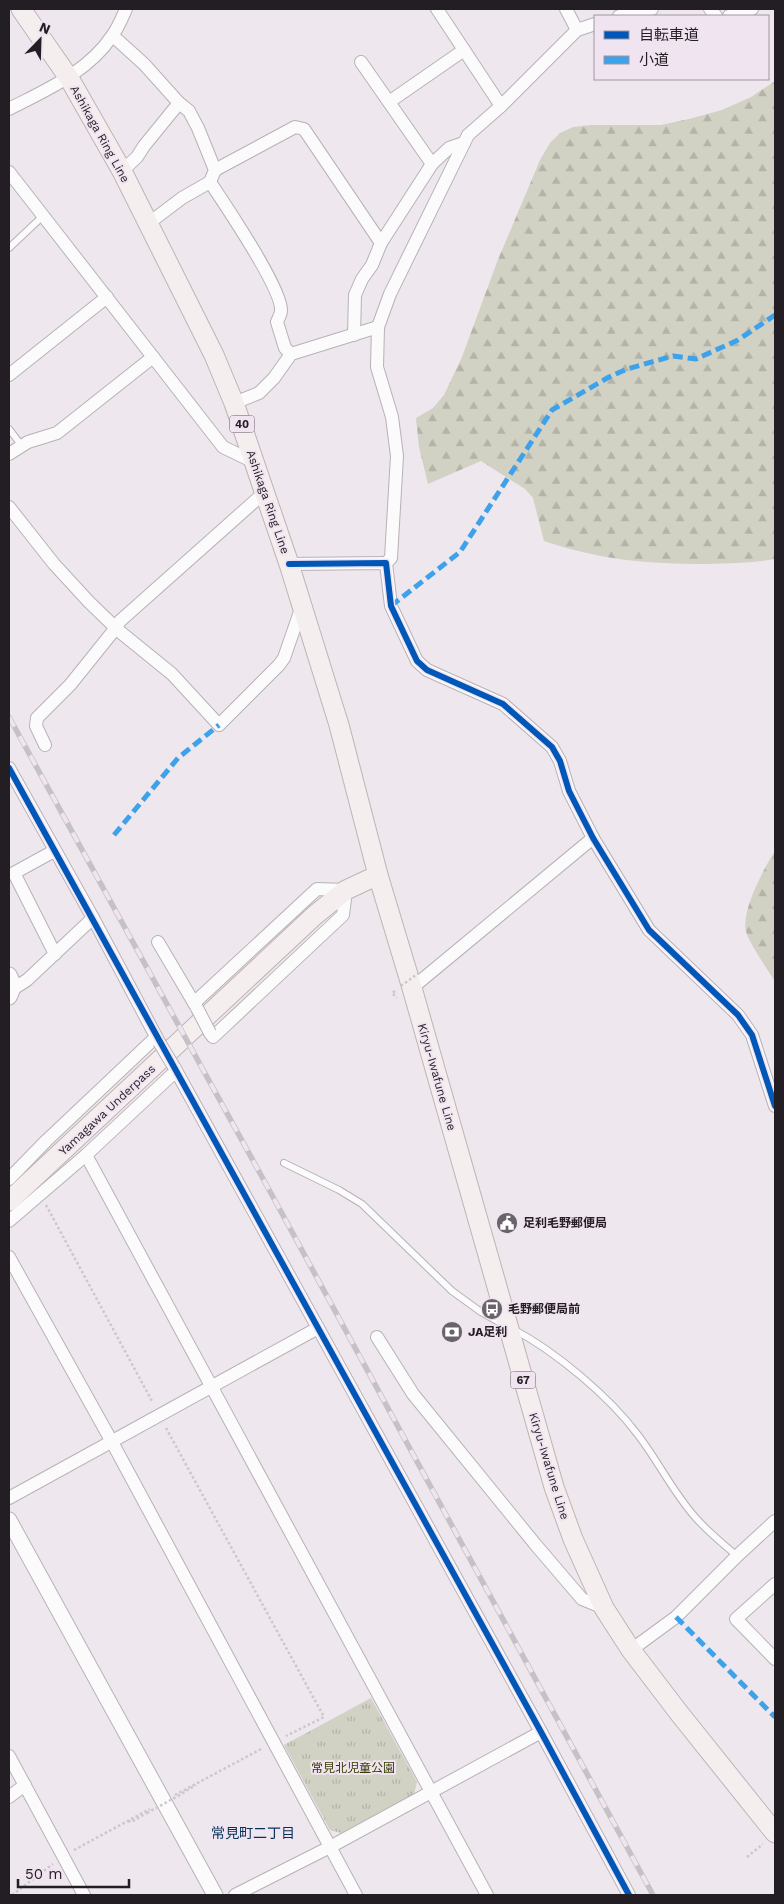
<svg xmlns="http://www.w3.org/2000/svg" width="784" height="1904" viewBox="0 0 784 1904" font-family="'Work Sans','Noto Sans JP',sans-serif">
<defs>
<pattern id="forest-firs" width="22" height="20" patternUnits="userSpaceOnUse" patternTransform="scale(1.25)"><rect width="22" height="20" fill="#d1d1c4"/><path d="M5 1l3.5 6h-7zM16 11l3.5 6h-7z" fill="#b3b3a8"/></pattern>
<pattern id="park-tufts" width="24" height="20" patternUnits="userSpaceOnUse" patternTransform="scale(1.25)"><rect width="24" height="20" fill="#d1d1c4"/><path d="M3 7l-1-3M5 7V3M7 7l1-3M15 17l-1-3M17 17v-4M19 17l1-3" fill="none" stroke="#b3b3a8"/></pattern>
</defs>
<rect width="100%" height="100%" fill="#eee7ee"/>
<g fill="url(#forest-firs)">
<path d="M775 81V559C752 563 730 563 707 564 647 564 601 560 544 541L533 498 525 489 481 461 428 484 419 447 416 418 433 408 444 395 462 357 497 262 540 160 550 143 560 133 573 127 591 125H661L689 119 722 110 751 97Z"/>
<path d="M775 851V982C769 971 748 942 746 931 741 911 764 868 775 851Z"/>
</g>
<polygon fill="url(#park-tufts)" points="371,1698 417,1782 414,1794 341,1833 330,1830 284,1745"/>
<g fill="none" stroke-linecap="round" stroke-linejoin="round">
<g stroke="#b7b2b7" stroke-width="8">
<g id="service">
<polyline points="9,248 44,215"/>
<polyline points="9,429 22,446"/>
<polyline points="284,1163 339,1190 362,1204 452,1291 481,1312 504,1325"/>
<path d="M513 1329C556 1352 609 1396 638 1435 658 1461 673 1492 695 1517 707 1531 722 1543 737 1556"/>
</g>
</g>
<g stroke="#b7b2b7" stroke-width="14">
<g id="minor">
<polyline points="437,9 501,106"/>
<polyline points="566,9 577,30"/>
<polyline points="710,9 716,16"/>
<polyline points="619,16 652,9"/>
<polyline points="729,16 752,9"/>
<path d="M113 36 144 64 179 103 189 111 198 128 215 170 210 182C224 203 283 290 281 311 281 314 278 319 277 322L285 348 291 354"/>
<polyline points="361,62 432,164"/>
<polyline points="389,102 464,50"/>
<path d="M9 109C46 90 88 72 112 36 118 28 122 18 126 9"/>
<polyline points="215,170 295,127 304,129 381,243"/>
<polyline points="122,171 137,157 144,146 179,103"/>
<polyline points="9,172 223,447 256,463"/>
<polyline points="149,223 182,198 210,182"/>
<polyline points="354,335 355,295 362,279 372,265 381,243 432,164 449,148 464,143"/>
<polyline points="9,375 107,297"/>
<polyline points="234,403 259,393 274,378 291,354 378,327"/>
<polyline points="9,454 28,442 57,433 153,357"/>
<polyline points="9,507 54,564 89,602 119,631 172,674 219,725 279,665 284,658 302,606"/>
<polyline points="386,563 391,558 397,456 392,417 377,367 378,327 390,294 468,135 501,106 577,30 595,24"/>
<polyline points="289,564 386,563 391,606 417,661 427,670 503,704 552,747 560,761 569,791 593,838 649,930 738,1015 752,1035 775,1106"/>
<polyline points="45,745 36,726 37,718 70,685 111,634 120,621 265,492"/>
<polyline points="9,768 93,918 159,1042"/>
<polyline points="54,851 14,873 55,954"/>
<polyline points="158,942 197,1008"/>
<polyline points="412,988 593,838"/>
<polyline points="13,989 27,980 93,918"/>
<polyline points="194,1003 317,889 346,890 343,915 213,1037 210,1033"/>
<polyline points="174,1067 541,1732 629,1895"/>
<polyline points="86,1155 487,1895"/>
<polyline points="9,1179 46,1141 156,1037"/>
<polyline points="9,1221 86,1155 176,1071"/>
<polyline points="9,1257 112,1442 356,1895"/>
<polyline points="377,1337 413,1394 535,1544 582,1599 604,1608"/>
<polyline points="9,1498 318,1328"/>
<polyline points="775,1584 736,1619 775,1659"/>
<polyline points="631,1650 676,1617 737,1556 775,1521"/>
<polyline points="9,1756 84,1895"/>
<polyline points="9,1797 25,1785"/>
<polyline points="235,1895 330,1847 541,1732"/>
</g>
</g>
<g stroke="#b7b2b7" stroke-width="17">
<g id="tertiary">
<path d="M9 975C14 984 14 988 9 997"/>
<polyline points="9,1520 215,1895"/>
</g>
</g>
<g stroke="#c0b2b5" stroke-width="21">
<g id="primary">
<polyline points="21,9 69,78 122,171 214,355 234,403 289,564 339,725 378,875 412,988 554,1487 573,1539 604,1608 631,1650 679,1713 775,1833"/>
<polyline points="9,1201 315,915 346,890 378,875"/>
</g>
</g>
<g stroke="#cbc8cb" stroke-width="2.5" stroke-dasharray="2.5 2.5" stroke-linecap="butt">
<polyline points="395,991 392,993 397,998"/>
<polyline points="46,1205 153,1403"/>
<polyline points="166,1428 324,1717 286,1736"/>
<polyline points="175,1795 263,1748"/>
<polyline points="178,1796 196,1785"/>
<polyline points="128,1821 131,1822 147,1813"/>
<polyline points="74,1850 150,1809"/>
<polyline points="747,1857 763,1844"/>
<polyline points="12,1895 53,1864"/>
</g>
<use href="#service" stroke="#fcfbfc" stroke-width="6"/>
<use href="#minor" stroke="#fcfbfc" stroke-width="12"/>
<use href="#tertiary" stroke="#fcfbfc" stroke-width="15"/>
<use href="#primary" stroke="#f5eeef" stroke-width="19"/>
<g stroke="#c4c2c4" stroke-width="5.5">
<polyline id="rail" points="9,717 267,1186 653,1895"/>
</g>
<use href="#rail" stroke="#f1e4f1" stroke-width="4" stroke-dasharray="11" stroke-linecap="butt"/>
<g stroke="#b7b2b7" stroke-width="14" stroke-linecap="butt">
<g id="minor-bridge">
<polyline points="197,1008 210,1033"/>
<polyline points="159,1042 174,1067"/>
</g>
</g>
<g stroke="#cbc8cb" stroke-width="2.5" stroke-dasharray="2.5 2.5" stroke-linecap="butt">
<polyline points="401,986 420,972"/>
<polyline points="147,1813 178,1796"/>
</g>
<use href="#minor-bridge" stroke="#fcfbfc" stroke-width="12"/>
<g stroke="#3ea2ea" stroke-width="5" stroke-dasharray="10 5" stroke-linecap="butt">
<polyline points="391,606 460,552 552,410 609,377 627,369 673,356 696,359 738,340 775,315"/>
<polyline points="114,835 178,758 219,725"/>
<polyline points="676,1617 775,1717"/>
</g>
<g stroke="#f1e4f1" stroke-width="9">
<g id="cycleway">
<polyline points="289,564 386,563 391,606 417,661 427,670 503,704 552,747 560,761 569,791 593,838 649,930 738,1015 752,1035 775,1106"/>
<polyline points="9,768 541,1732 629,1895"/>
</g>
</g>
<use href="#cycleway" stroke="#0057b8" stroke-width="6"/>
</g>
<defs>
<g id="civic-disc" transform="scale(1.125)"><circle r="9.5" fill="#6a646a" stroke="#f1e4f1"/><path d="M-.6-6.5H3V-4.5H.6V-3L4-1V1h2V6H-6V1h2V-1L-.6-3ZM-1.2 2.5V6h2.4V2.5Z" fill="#fff"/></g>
<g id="bus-disc" transform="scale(1.125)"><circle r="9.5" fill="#6a646a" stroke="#f1e4f1"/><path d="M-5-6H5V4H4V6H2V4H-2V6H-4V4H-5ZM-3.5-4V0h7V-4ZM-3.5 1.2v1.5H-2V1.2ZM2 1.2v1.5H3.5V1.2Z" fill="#fff"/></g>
<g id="bank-disc" transform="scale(1.125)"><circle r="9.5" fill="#6a646a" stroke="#f1e4f1"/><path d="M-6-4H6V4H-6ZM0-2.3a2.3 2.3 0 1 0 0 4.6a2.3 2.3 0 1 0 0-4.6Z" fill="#fff"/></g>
</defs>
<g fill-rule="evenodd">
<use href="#civic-disc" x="507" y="1223"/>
<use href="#bus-disc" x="492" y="1309"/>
<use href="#bank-disc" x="452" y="1332"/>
</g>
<g text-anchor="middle" stroke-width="4" stroke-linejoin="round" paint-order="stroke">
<g fill="#f1e4f1" stroke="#615961" stroke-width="1">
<rect x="229.5" y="415.5" width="25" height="17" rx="4"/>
<rect x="510.5" y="1371.5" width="25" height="17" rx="4"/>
</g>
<g font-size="11" font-weight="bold" fill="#231e23">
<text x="242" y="428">40</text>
<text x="523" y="1384">67</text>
</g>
<g font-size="12" fill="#231e23" stroke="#f1e4f1">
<text transform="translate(100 134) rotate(61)" y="4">Ashikaga Ring Line</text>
<text transform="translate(268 502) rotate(71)" y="4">Ashikaga Ring Line</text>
<text transform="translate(437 1077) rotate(74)" y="4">Kiryu-Iwafune Line</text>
<text transform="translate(107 1110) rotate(-43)" y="4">Yamagawa Underpass</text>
<text transform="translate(549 1466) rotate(73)" y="4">Kiryu-Iwafune Line</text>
</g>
<g font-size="12" font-weight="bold" fill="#231e23" stroke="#f1e4f1" text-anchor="start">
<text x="523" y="1227">足利毛野郵便局</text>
<text x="508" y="1313">毛野郵便局前</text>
<text x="468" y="1336">JA足利</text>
</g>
<g font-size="12" fill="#363c04" stroke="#f1e4f1">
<text x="353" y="1772">常見北児童公園</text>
</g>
<g font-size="14" fill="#043156" stroke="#f1e4f1">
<text x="253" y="1838">常見町二丁目</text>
</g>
</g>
<rect width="784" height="1904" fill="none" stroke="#231e23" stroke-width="20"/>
<rect x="594" y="15" width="175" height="65" fill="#f1e4f1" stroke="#9f959f"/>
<rect x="604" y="31" width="25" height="8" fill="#0057b8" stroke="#9f959f"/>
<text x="639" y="40" font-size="15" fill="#231e23">自転車道</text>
<rect x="604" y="56" width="25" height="8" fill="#3ea2ea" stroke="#9f959f"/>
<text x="639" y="65" font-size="15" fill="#231e23">小道</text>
<g transform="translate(40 40) rotate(23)" stroke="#f1e4f1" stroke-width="4" paint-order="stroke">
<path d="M0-4L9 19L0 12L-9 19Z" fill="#231e23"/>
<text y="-8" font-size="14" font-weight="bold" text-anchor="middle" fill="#231e23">N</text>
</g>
<path d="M18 1879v8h111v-8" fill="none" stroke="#231e23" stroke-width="2.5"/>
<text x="25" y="1879" font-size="15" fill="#231e23" stroke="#f1e4f1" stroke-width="4" paint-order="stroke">50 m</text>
</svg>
